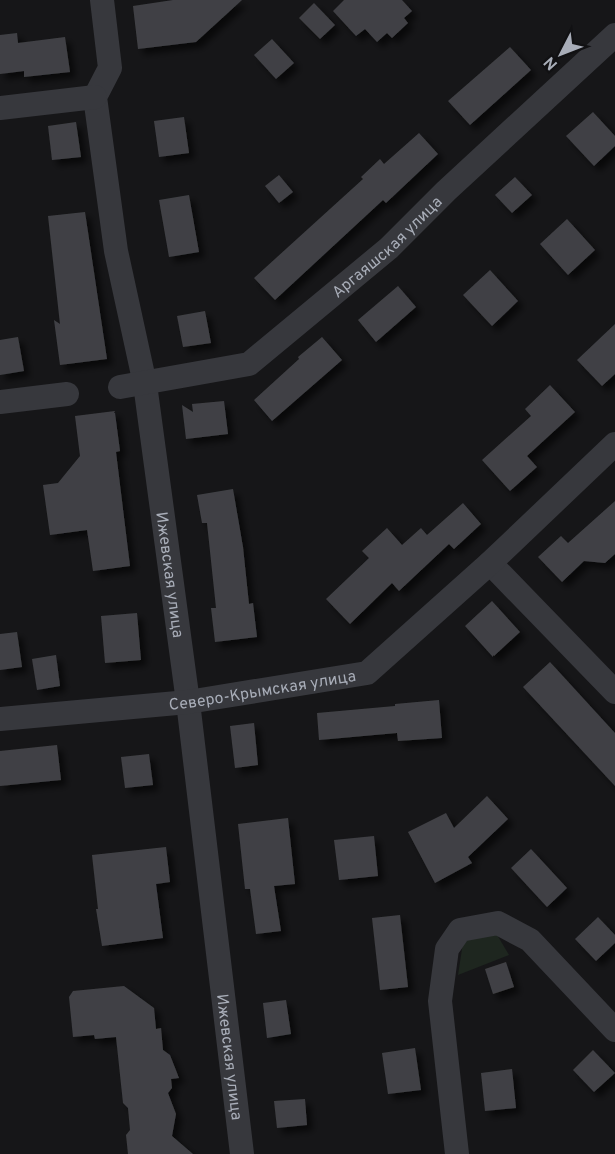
<svg xmlns="http://www.w3.org/2000/svg" width="615" height="1154" viewBox="0 0 615 1154" font-family="Overpass,sans-serif">
<defs>
<filter id="shadow"><feDropShadow dx="5.5" dy="5.5" stdDeviation="3" flood-color="#0009"/></filter>
</defs>
<rect width="100%" height="100%" fill="#161618"/>
<polygon fill="#1e261f" points="493,928 509,955 458,975 464,936"/>
<g fill="#404145" filter="url(#shadow)">
<polygon points="173,0 242,0 196,42 138,49 133,6"/>
<polygon points="344,0 402,0 412,11 404,18 408,23 392,38 387,33 377,42 365,29 356,36 333,11"/>
<polygon points="314,3 335,25 320,39 299,18"/>
<polygon points="17,33 18,43 65,37 70,72 24,77 24,71 0,74 0,35"/>
<polygon points="272,39 294,63 276,79 254,55"/>
<polygon points="510,47 531,70 470,125 448,101"/>
<polygon points="593,112 615,136 615,146 594,166 566,136"/>
<polygon points="184,117 189,153 159,157 154,121"/>
<polygon points="76,122 81,157 52,160 48,126"/>
<polygon points="419,133 438,154 386,203 383,200 275,300 254,278 363,179 361,177 380,159 384,164"/>
<polygon points="279,175 293,192 279,203 265,186"/>
<polygon points="515,177 532,195 512,213 495,195"/>
<polygon points="189,195 199,252 169,257 159,200"/>
<polygon points="85,212 107,359 60,365 54,320 60,324 48,216"/>
<polygon points="567,219 595,250 568,275 540,244"/>
<polygon points="490,270 518,301 492,326 463,295"/>
<polygon points="398,286 416,307 376,342 358,320"/>
<polygon points="205,311 211,343 183,347 177,316"/>
<polygon points="615,324 615,374 602,386 577,360"/>
<polygon points="18,337 24,371 0,375 0,340"/>
<polygon points="322,337 342,360 272,421 254,400 299,359 298,357"/>
<polygon points="550,385 575,412 527,456 537,467 510,491 482,460 531,416 525,409"/>
<polygon points="224,401 228,434 186,439 182,405 193,412 192,404"/>
<polygon points="115,411 114,413 115,413 120,451 116,452 130,566 93,571 87,530 50,535 43,485 58,483 80,456 75,416"/>
<polygon points="233,489 243,547 249,604 253,603 257,637 215,642 211,608 216,608 207,523 202,523 197,495"/>
<polygon points="615,501 615,554 605,563 584,561 562,582 538,557 561,536 568,543"/>
<polygon points="463,503 481,524 454,549 449,544 399,591 392,583 350,624 326,599 369,558 362,551 387,528 402,545 421,528 427,535"/>
<polygon points="492,601 520,632 494,656 493,655 493,657 465,626"/>
<polygon points="137,613 141,660 105,663 101,616"/>
<polygon points="17,632 22,667 0,670 0,634"/>
<polygon points="56,655 60,686 37,690 32,659"/>
<polygon points="550,662 615,733 615,786 523,687"/>
<polygon points="439,700 442,738 398,741 397,733 319,740 317,713 395,706 395,704"/>
<polygon points="254,723 258,765 235,768 230,726"/>
<polygon points="57,745 61,780 0,786 0,751"/>
<polygon points="149,754 153,785 125,788 121,757"/>
<polygon points="487,796 508,819 468,857 472,863 435,883 408,832 446,813 454,828"/>
<polygon points="288,818 295,884 274,886 281,931 256,934 250,889 245,889 238,824"/>
<polygon points="374,836 378,876 339,880 334,840"/>
<polygon points="166,847 170,882 156,884 163,938 102,946 96,909 98,909 92,855"/>
<polygon points="531,849 567,888 547,907 511,868"/>
<polygon points="400,915 408,987 380,990 372,918"/>
<polygon points="598,917 615,935 615,943 596,961 575,939"/>
<polygon points="506,962 514,987 493,994 485,969"/>
<polygon points="124,986 154,1008 156,1029 161,1028 163,1050 170,1055 179,1078 171,1079 172,1088 168,1093 176,1114 172,1136 193,1154 128,1154 126,1135 130,1130 128,1108 123,1103 116,1037 95,1039 94,1035 73,1037 69,997 73,991"/>
<polygon points="286,1000 291,1034 267,1038 263,1003"/>
<polygon points="415,1048 421,1090 388,1094 382,1053"/>
<polygon points="593,1050 615,1073 594,1092 573,1070"/>
<polygon points="512,1069 516,1108 485,1111 481,1073"/>
<polygon points="305,1099 307,1125 277,1128 274,1101"/>
</g>
<g fill="none" stroke-linecap="round" stroke-linejoin="round">
<g stroke="#37383d" stroke-width="24">
<path id="s1" d="M102 0 110 68 95 97 116 251 145 384 188 702 242 1154"/>
<polyline points="0,108 95,97"/>
<path id="s2" d="M120 387 249 364 389 248 446 191 615 35"/>
<polyline points="0,402 67,394"/>
<polyline points="490,563 615,692"/>
<path id="s3" d="M0 719 188 702 367 673 490 563 615 444"/>
<polyline points="457,1154 440,1001 447,949 460,930 498,923 530,940 615,1030"/>
</g>
</g>
<g text-anchor="middle" stroke-width="4.5" stroke-linejoin="round" paint-order="stroke">
<g font-size="16" fill="#a8adb8" stroke="#111113">
<text dy="6" stroke="none"><textPath href="#s2" startOffset="312">Аргаяшская улица</textPath></text>
<text dy="6" stroke="none"><textPath href="#s1" startOffset="585">Ижевская улица</textPath></text>
<text dy="6" stroke="none"><textPath href="#s3" startOffset="264">Северо-Крымская улица</textPath></text>
<text dy="6" stroke="none"><textPath href="#s1" startOffset="1071">Ижевская улица</textPath></text>
</g>
</g>
<g transform="translate(561 54) rotate(228)" stroke="#111113" stroke-width="4.5" paint-order="stroke">
<path d="M0-4.5L10 22L0 15L-10 22Z" fill="#a8adb8"/>
<text y="-9" font-size="16" font-weight="bold" text-anchor="middle" fill="#a8adb8">N</text>
</g>
</svg>
